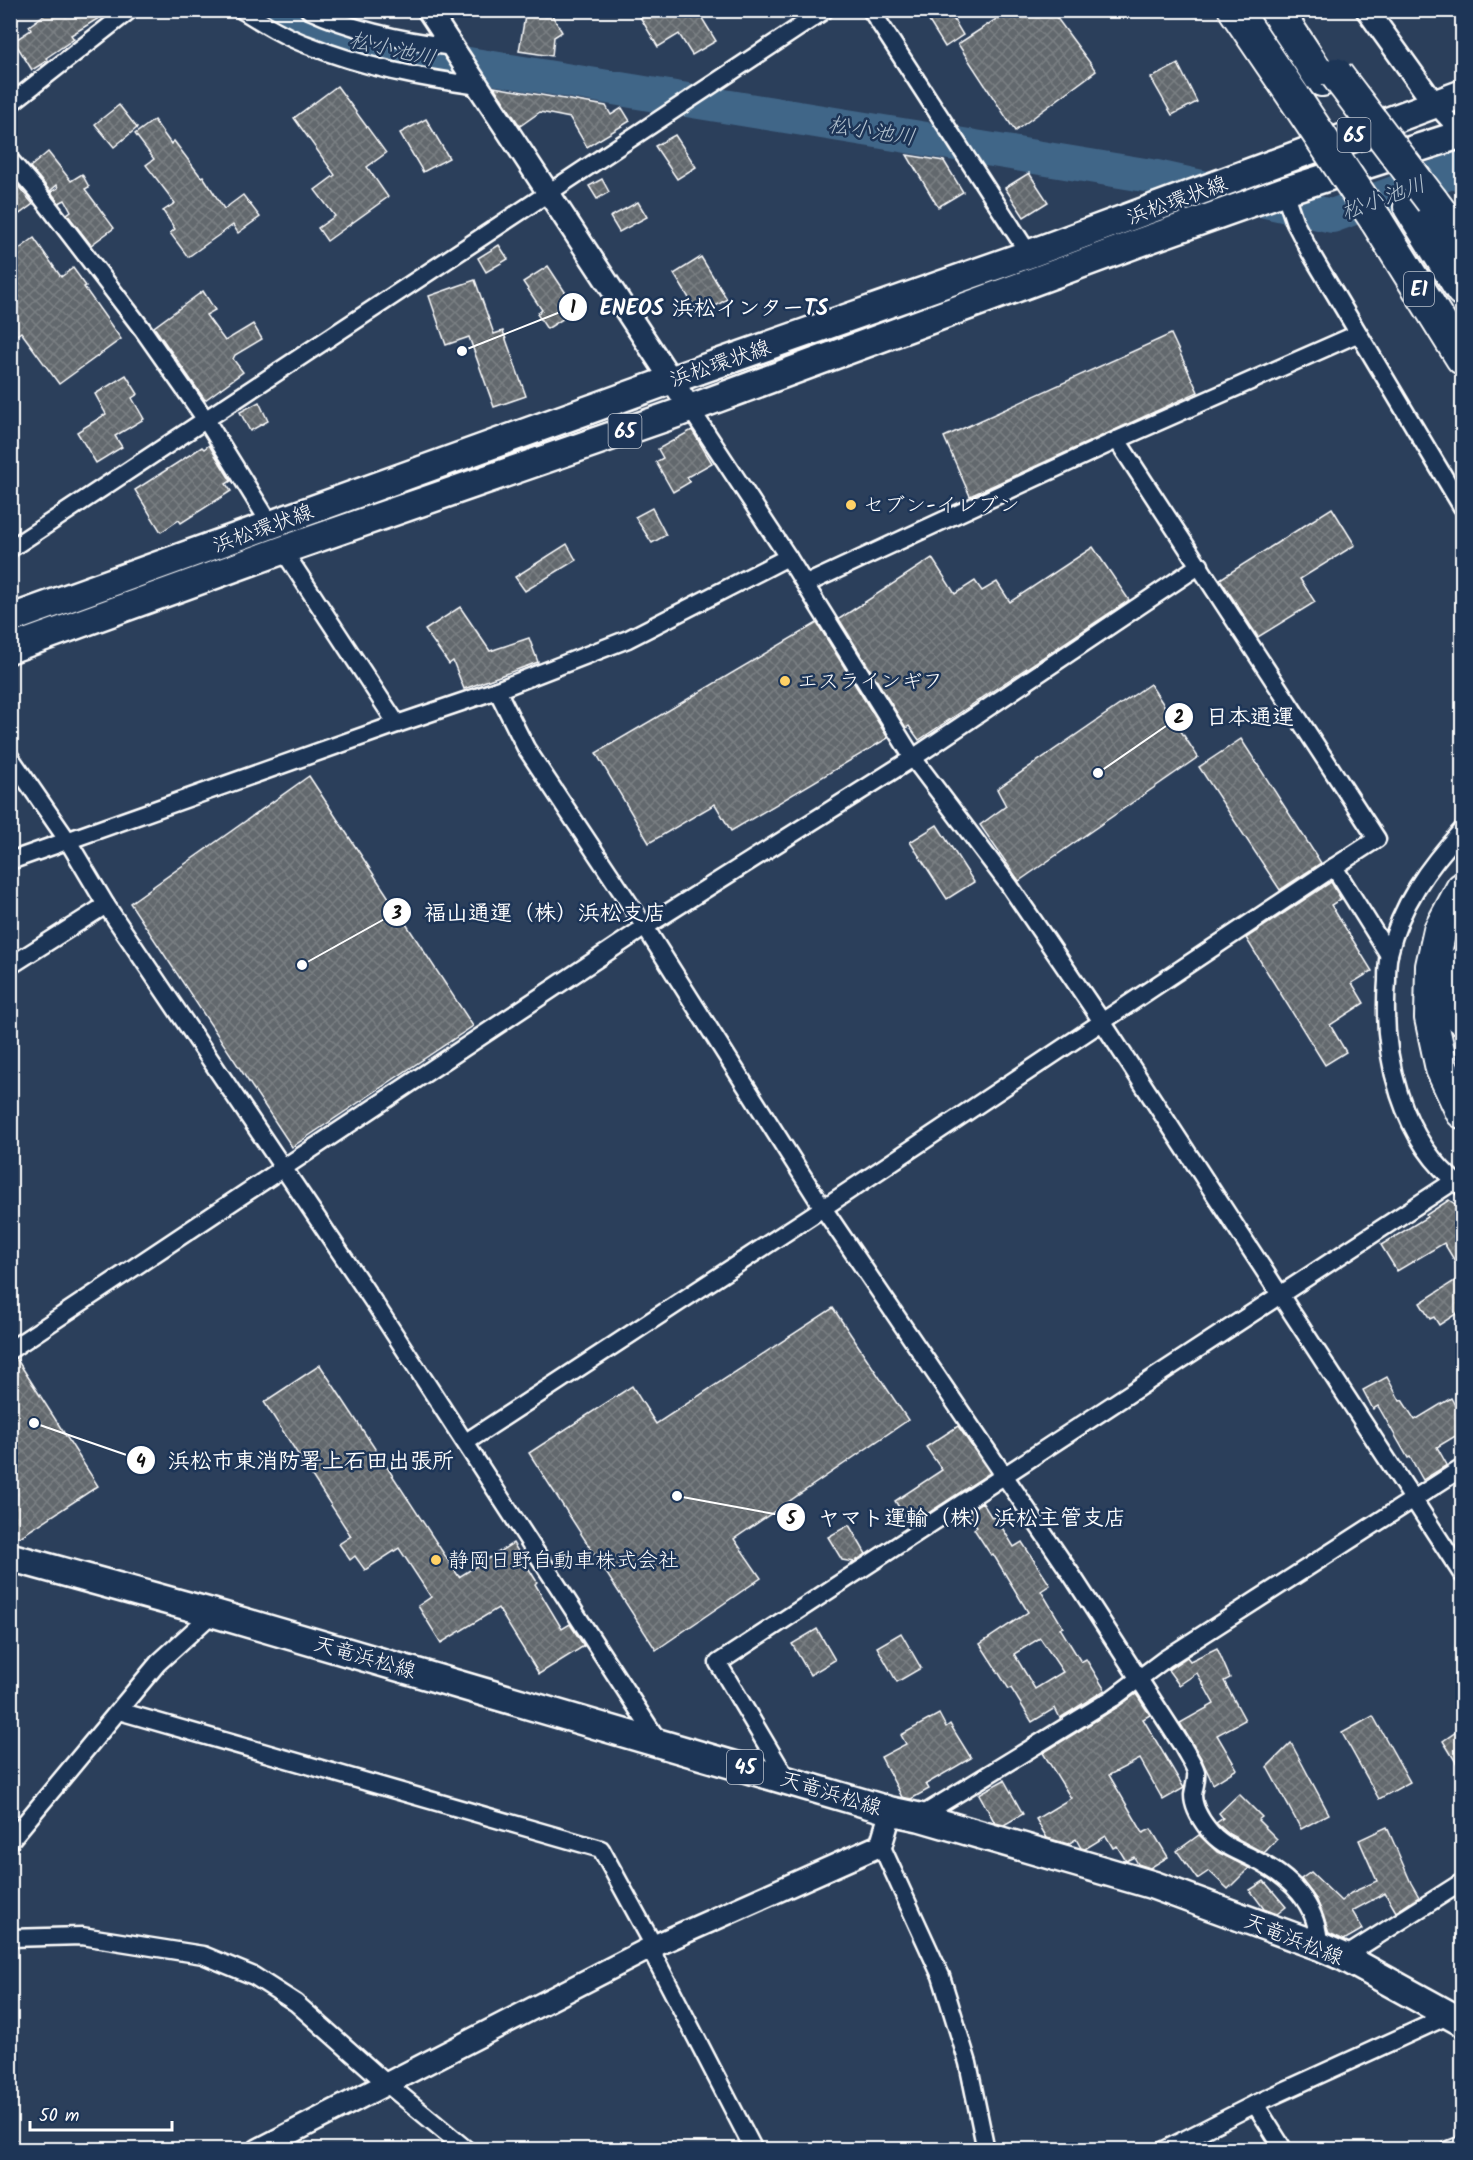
<svg xmlns="http://www.w3.org/2000/svg" width="1473" height="2160" viewBox="0 0 1473 2160" font-family="Kalam,'Klee One',sans-serif">
<defs>
<pattern id="building-cross-hatch" width="8" height="8" patternUnits="userSpaceOnUse" patternTransform="scale(1.5)"><rect width="8" height="8" fill="#62686d"/><path d="M0 0l8 8M0 8l8-8" fill="none" stroke="#7a7f83"/></pattern>
</defs>
<rect width="100%" height="100%" fill="#2b3f5b"/>
<filter id="ink" filterUnits="userSpaceOnUse"><feTurbulence type="fractalNoise" baseFrequency=".0167" numOctaves="2"/><feDisplacementMap in="SourceGraphic" scale="12" xChannelSelector="R" yChannelSelector="G"/><feConvolveMatrix kernelMatrix="1 2 1 2 8 2 1 2 1" color-interpolation-filters="sRGB"/></filter>
<g filter="url(#ink)">
<g fill="none" stroke-linecap="round" stroke-linejoin="round">
<polyline stroke="#8da3b8" stroke-width="6" points="10,2140 32,2150"/>
<polyline stroke="#416688" stroke-width="34" points="279,10 359,44 407,54 1157,177 1332,216 1462,168"/>
</g>
<g fill="url(#building-cross-hatch)" stroke="#fff" stroke-width="1.5" fill-rule="evenodd">
<polygon points="51,10 112,10 71,35 74,39 46,58 48,60 32,70 14,41 31,30 29,26"/>
<polygon points="526,10 549,10 562,32 554,37 552,56 519,51"/>
<polygon points="651,10 697,10 716,41 692,55 679,34 658,47 640,17"/>
<polygon points="922,10 948,10 963,35 945,47"/>
<polygon points="1010,10 1051,10 1096,71 1015,131 958,44"/>
<polygon points="1178,64 1197,102 1172,115 1151,78"/>
<polygon points="337,86 386,153 367,167 388,197 327,241 318,228 335,216 315,190 335,175 294,118"/>
<polygon points="494,87 606,106 611,115 622,108 630,121 587,147 570,118 540,112 520,126"/>
<polygon points="119,105 137,128 114,147 95,124"/>
<polygon points="426,119 449,158 423,172 400,133"/>
<polygon points="154,120 171,144 174,141 201,177 203,176 224,209 243,195 260,217 238,233 233,225 188,257 170,233 175,229 163,211 175,203 146,165 154,159 135,134"/>
<polygon points="675,135 696,167 677,179 655,146"/>
<polygon points="48,152 71,181 82,174 89,187 85,189 114,228 91,245 67,214 71,211 65,200 59,203 51,192 58,188 57,185 50,191 30,167"/>
<polygon points="907,155 944,161 963,192 938,207"/>
<polygon points="1029,173 1048,202 1024,217 1005,188"/>
<polygon points="602,179 609,192 597,199 589,186"/>
<polygon points="13,180 33,204 10,221 10,182"/>
<polygon points="638,202 647,217 619,232 610,217"/>
<polygon points="34,238 61,277 73,268 86,286 84,287 121,339 59,384 21,332 10,340 10,256"/>
<polygon points="499,245 508,259 486,272 478,258"/>
<polygon points="701,257 727,299 700,316 674,274"/>
<polygon points="548,266 577,310 547,329 537,314 542,310 523,282"/>
<polygon points="475,280 494,334 503,331 526,396 494,407 469,337 446,345 429,296"/>
<polygon points="203,291 215,310 206,315 225,341 253,324 262,339 235,355 233,359 243,372 205,400 154,327"/>
<polygon points="1171,334 1198,392 970,496 944,437"/>
<polygon points="126,375 138,394 132,398 144,419 115,436 122,447 96,463 77,432 106,414 95,394"/>
<polygon points="259,402 268,421 250,431 240,412"/>
<polygon points="692,430 712,463 687,477 690,482 673,492 656,462 663,458 658,449"/>
<polygon points="209,445 231,481 226,484 231,491 181,523 179,520 161,532 135,490 202,447 204,449"/>
<polygon points="652,508 666,535 652,543 635,517"/>
<polygon points="1332,508 1355,545 1300,579 1315,602 1258,637 1220,579"/>
<polygon points="567,544 576,560 525,591 515,577"/>
<polygon points="1093,547 1129,600 919,740 909,726 906,728 839,619 932,558 955,594 975,581 982,591 997,582 1010,602"/>
<polygon points="460,607 490,651 529,638 538,662 464,689 453,661 449,664 425,630"/>
<polygon points="817,623 888,738 731,831 715,804 649,843 596,753"/>
<polygon points="1150,684 1198,757 1019,881 980,825 1006,806 997,789"/>
<polygon points="1241,739 1321,863 1280,890 1199,767"/>
<polygon points="309,776 473,1026 292,1147 130,903"/>
<polygon points="937,825 974,882 947,899 910,842"/>
<polygon points="1331,882 1341,899 1331,905 1372,971 1352,983 1364,1003 1330,1025 1346,1052 1325,1065 1246,938"/>
<polygon points="1449,1200 1462,1209 1462,1273 1444,1243 1397,1271 1381,1245 1427,1217 1426,1215"/>
<polygon points="1462,1276 1462,1310 1439,1325 1434,1317 1430,1319 1420,1303"/>
<polygon points="833,1308 908,1420 734,1539 761,1578 656,1650 529,1453 632,1386 656,1424"/>
<polygon points="16,1358 98,1486 20,1537 10,1534 10,1360"/>
<polygon points="320,1365 459,1577 513,1543 537,1582 535,1584 562,1629 570,1624 584,1646 539,1674 498,1608 441,1643 418,1606 431,1597 399,1548 365,1570 355,1556 350,1560 339,1544 351,1536 264,1402"/>
<polygon points="1387,1377 1400,1401 1402,1400 1415,1420 1451,1398 1462,1418 1462,1432 1437,1447 1447,1465 1423,1480 1410,1457 1408,1458 1378,1406 1373,1409 1363,1390"/>
<polygon points="958,1426 990,1473 910,1525 895,1501 942,1470 926,1447"/>
<path d="M982 1502 992 1518 995 1516 1014 1547 1022 1542 1050 1585 1041 1591 1063 1627 1060 1628 1081 1662 1086 1659 1105 1690 1060 1718 1055 1708 1032 1722 1011 1688 1009 1689 980 1644 1028 1612 993 1554 991 1555 974 1529 977 1527 968 1512ZM1040 1638 1063 1672 1035 1689 1014 1654Z"/>
<polygon points="849,1525 866,1554 854,1562 842,1560 828,1537"/>
<polygon points="817,1629 835,1660 810,1675 792,1644"/>
<polygon points="901,1633 921,1668 897,1682 877,1647"/>
<polygon points="1217,1648 1230,1678 1224,1681 1245,1720 1217,1735 1237,1769 1213,1784 1201,1758 1180,1723 1214,1704 1197,1673 1179,1685 1168,1670 1187,1657 1190,1661"/>
<polygon points="1136,1694 1150,1715 1143,1719 1184,1788 1163,1800 1140,1759 1109,1775 1143,1833 1151,1829 1168,1857 1150,1868 1138,1864 1134,1857 1126,1861 1117,1846 1113,1848 1106,1836 1085,1849 1081,1848 1076,1839 1068,1844 1047,1838 1036,1819 1071,1798 1043,1753 1118,1707"/>
<polygon points="939,1714 946,1727 950,1724 971,1758 926,1784 929,1789 911,1799 902,1797 881,1757 906,1744 901,1735"/>
<polygon points="1373,1716 1410,1782 1379,1799 1342,1733"/>
<polygon points="1462,1728 1462,1772 1443,1741"/>
<polygon points="1291,1743 1329,1814 1301,1829 1267,1767"/>
<polygon points="1004,1780 1023,1814 1004,1825 995,1823 979,1794"/>
<polygon points="1239,1794 1262,1817 1258,1820 1277,1839 1264,1853 1229,1834 1216,1823 1223,1818 1219,1813"/>
<polygon points="1387,1827 1411,1883 1419,1897 1396,1912 1385,1893 1352,1911 1363,1929 1344,1940 1329,1933 1317,1900 1301,1879 1311,1872 1341,1901 1351,1893 1377,1881 1359,1840"/>
<polygon points="1199,1835 1217,1852 1249,1868 1228,1889 1209,1871 1197,1879 1177,1851"/>
<polygon points="1264,1881 1286,1907 1277,1914 1264,1909 1250,1890"/>
</g>
<g fill="none" stroke-linecap="round" stroke-linejoin="round">
<g stroke="#fff" stroke-width="21">
<g id="minor">
<path d="M242 10C263 23 285 37 308 45 363 67 420 78 479 86"/>
<path d="M309 10C355 31 404 41 453 47"/>
<polyline points="871,10 1029,254"/>
<polyline points="10,104 130,10"/>
<polyline points="1435,105 1462,134"/>
<polyline points="10,160 36,190 143,330 206,420 271,525"/>
<polyline points="1284,191 1295,223 1310,252 1462,507"/>
<polyline points="1117,440 1377,839 1334,867"/>
<polyline points="10,549 825,10"/>
<polyline points="283,550 397,724"/>
<polyline points="788,557 913,758 1009,885 1103,1023 1462,1574"/>
<polyline points="806,584 1117,440 1357,334"/>
<path d="M497 690 526 748 645 927 823 1208 1073 1577 1183 1747C1187 1755 1194 1764 1196 1772 1197 1779 1194 1788 1193 1795 1193 1807 1201 1820 1208 1829 1220 1845 1237 1850 1254 1859 1290 1877 1318 1903 1319 1946"/>
<polyline points="10,757 68,841 106,905 377,1307 659,1742"/>
<polyline points="10,861 397,724 497,690 628,639 788,557 690,408"/>
<polyline points="10,966 106,905"/>
<path d="M1462 1187C1401 1141 1381 1055 1387 981 1387 973 1387 963 1389 954 1400 905 1429 866 1462 830"/>
<polyline points="10,1350 645,927 913,758 1200,565"/>
<polyline points="466,1442 823,1208 1334,867 1389,955"/>
<polyline points="119,1711 601,1849 654,1946 655,1958 754,2150"/>
<polyline points="787,1779 718,1663 1454,1181"/>
<polyline points="919,1817 1113,1698 1165,1659 1462,1468"/>
<polyline points="10,1841 158,1663 213,1613"/>
<polyline points="881,1845 941,1976 968,2063 986,2150"/>
<polyline points="10,1938 82,1936 203,1955 254,1976 296,2003 386,2083 467,2150"/>
<polyline points="1344,1957 1462,1882"/>
<polyline points="1255,2104 1284,2150"/>
<polyline points="1164,2150 1255,2104 1450,2015"/>
<polyline points="1449,2150 1462,2145"/>
</g>
</g>
<g stroke="#fff" stroke-width="26">
<g id="tertiary">
<polyline points="428,10 690,408"/>
<polyline points="1367,10 1435,105"/>
<polyline points="258,2150 654,1946 881,1845 891,1811"/>
</g>
</g>
<g stroke="#fff" stroke-width="32">
<g id="primary">
<polyline points="10,619 671,380 1029,254 1462,94"/>
<polyline points="10,649 283,550 675,414 1138,243 1284,191 1462,134"/>
<polyline points="10,1557 213,1613 891,1811 919,1817 1153,1885 1319,1946 1344,1957 1462,2022"/>
</g>
</g>
<g stroke="#fff" stroke-width="36">
<g id="motorway">
<polyline points="1235,10 1294,97"/>
<polyline points="1276,10 1322,80"/>
<polyline points="1432,201 1462,241"/>
<polyline points="1410,207 1462,290"/>
<polyline points="1376,220 1462,358"/>
<polyline points="1462,889 1440,930 1432,966 1431,1018 1442,1069 1462,1112"/>
<polyline points="1462,963 1460,1008 1462,1018"/>
</g>
</g>
<use href="#minor" stroke="#1d3557" stroke-width="16"/>
<use href="#tertiary" stroke="#1d3557" stroke-width="21"/>
<use href="#primary" stroke="#1d3557" stroke-width="27"/>
<use href="#motorway" stroke="#1d3557" stroke-width="32"/>
<g stroke="#fff" stroke-width="36" stroke-linecap="butt">
<g id="motorway-bridge">
<polyline points="1336,74 1432,201"/>
<polyline points="1294,97 1376,220"/>
</g>
</g>
<use href="#motorway-bridge" stroke="#1d3557" stroke-width="32"/>
</g>
</g>
<g fill="#ffd166" stroke="#1d3557" stroke-width="2">
<circle cx="851" cy="505" r="6"/>
<circle cx="785" cy="681" r="6"/>
<circle cx="436" cy="1560" r="6"/>
</g>
<g text-anchor="middle" stroke-width="5" stroke-linejoin="round" paint-order="stroke">
<g fill="#1d3557" stroke="#bbc2cd" stroke-width="1.5">
<rect x="1337.5" y="118" width="33" height="34" rx="4.5"/>
<rect x="1404" y="272" width="30" height="34" rx="4.5"/>
<rect x="608.5" y="414" width="33" height="34" rx="4.5"/>
<rect x="727" y="1750" width="36" height="34" rx="4.5"/>
</g>
<g font-size="20" font-weight="bold" fill="#fff">
<text x="1354" y="142">65</text>
<text x="1419" y="296">E1</text>
<text x="625" y="438">65</text>
<text x="745" y="1774">45</text>
</g>
<g font-size="21" fill="#fff" stroke="#1d3557">
<text transform="translate(1177 200) rotate(-20)" y="7">浜松環状線</text>
<text transform="translate(720 363) rotate(-19)" y="7">浜松環状線</text>
<text transform="translate(263 528) rotate(-20)" y="7">浜松環状線</text>
<text transform="translate(365 1657) rotate(16)" y="7">天竜浜松線</text>
<text transform="translate(831 1793) rotate(17)" y="7">天竜浜松線</text>
<text transform="translate(1294 1939) rotate(22)" y="7">天竜浜松線</text>
</g>
<g font-size="21" fill="#fff" stroke="#1d3557" text-anchor="start">
<text x="863" y="512">セブン-イレブン</text>
<text x="797" y="688">エスラインギフ</text>
<text x="448" y="1567">静岡日野自動車株式会社</text>
</g>
<g font-size="22" font-style="italic" fill="#b3c2cf" stroke="#1d3557">
<text transform="translate(393 48) rotate(13)" y="8">松小池川</text>
<text transform="translate(872 130) rotate(9)" y="8">松小池川</text>
<text transform="translate(1383 197) rotate(-20)" y="8">松小池川</text>
</g>
</g>
<path fill="none" stroke="#fff" stroke-width="2" d="M462 351L573 307M1098 773L1179 717M302 965L397 912M34 1423L141 1460M677 1496L791 1517"/>
<g fill="#fff" stroke="#1d3557" stroke-width="2">
<circle cx="462" cy="351" r="6"/>
<circle cx="1098" cy="773" r="6"/>
<circle cx="302" cy="965" r="6"/>
<circle cx="34" cy="1423" r="6"/>
<circle cx="677" cy="1496" r="6"/>
<circle cx="573" cy="307" r="15"/>
<circle cx="1179" cy="717" r="15"/>
<circle cx="397" cy="912" r="15"/>
<circle cx="141" cy="1460" r="15"/>
<circle cx="791" cy="1517" r="15"/>
</g>
<g font-size="18" text-anchor="middle" font-weight="bold" fill="#111">
<text x="573" y="313">1</text>
<text x="1179" y="723">2</text>
<text x="397" y="919">3</text>
<text x="141" y="1467">4</text>
<text x="791" y="1524">5</text>
</g>
<g font-size="22" text-anchor="middle" font-weight="bold" fill="#fff" stroke="#1d3557" stroke-width="5" stroke-linejoin="round" paint-order="stroke">
<text x="714" y="315">ENEOS 浜松インターTS</text>
<text x="1250" y="724">日本通運</text>
<text x="545" y="920">福山通運（株）浜松支店</text>
<text x="311" y="1468">浜松市東消防署上石田出張所</text>
<text x="972" y="1525">ヤマト運輸（株）浜松主管支店</text>
</g>
<rect width="1473" height="2160" fill="none" stroke="#1d3557" stroke-width="36"/>
<rect x="18" y="18" width="1437" height="2124" fill="none" stroke="#fff" stroke-width="2" filter="url(#ink)"/>
<path d="M30 2121v9h142v-9" fill="none" stroke="#ffffff" stroke-width="3"/>
<text x="39" y="2121" font-size="18" fill="#ffffff" stroke="#1d3557" stroke-width="4.5" paint-order="stroke">50 m</text>
</svg>
